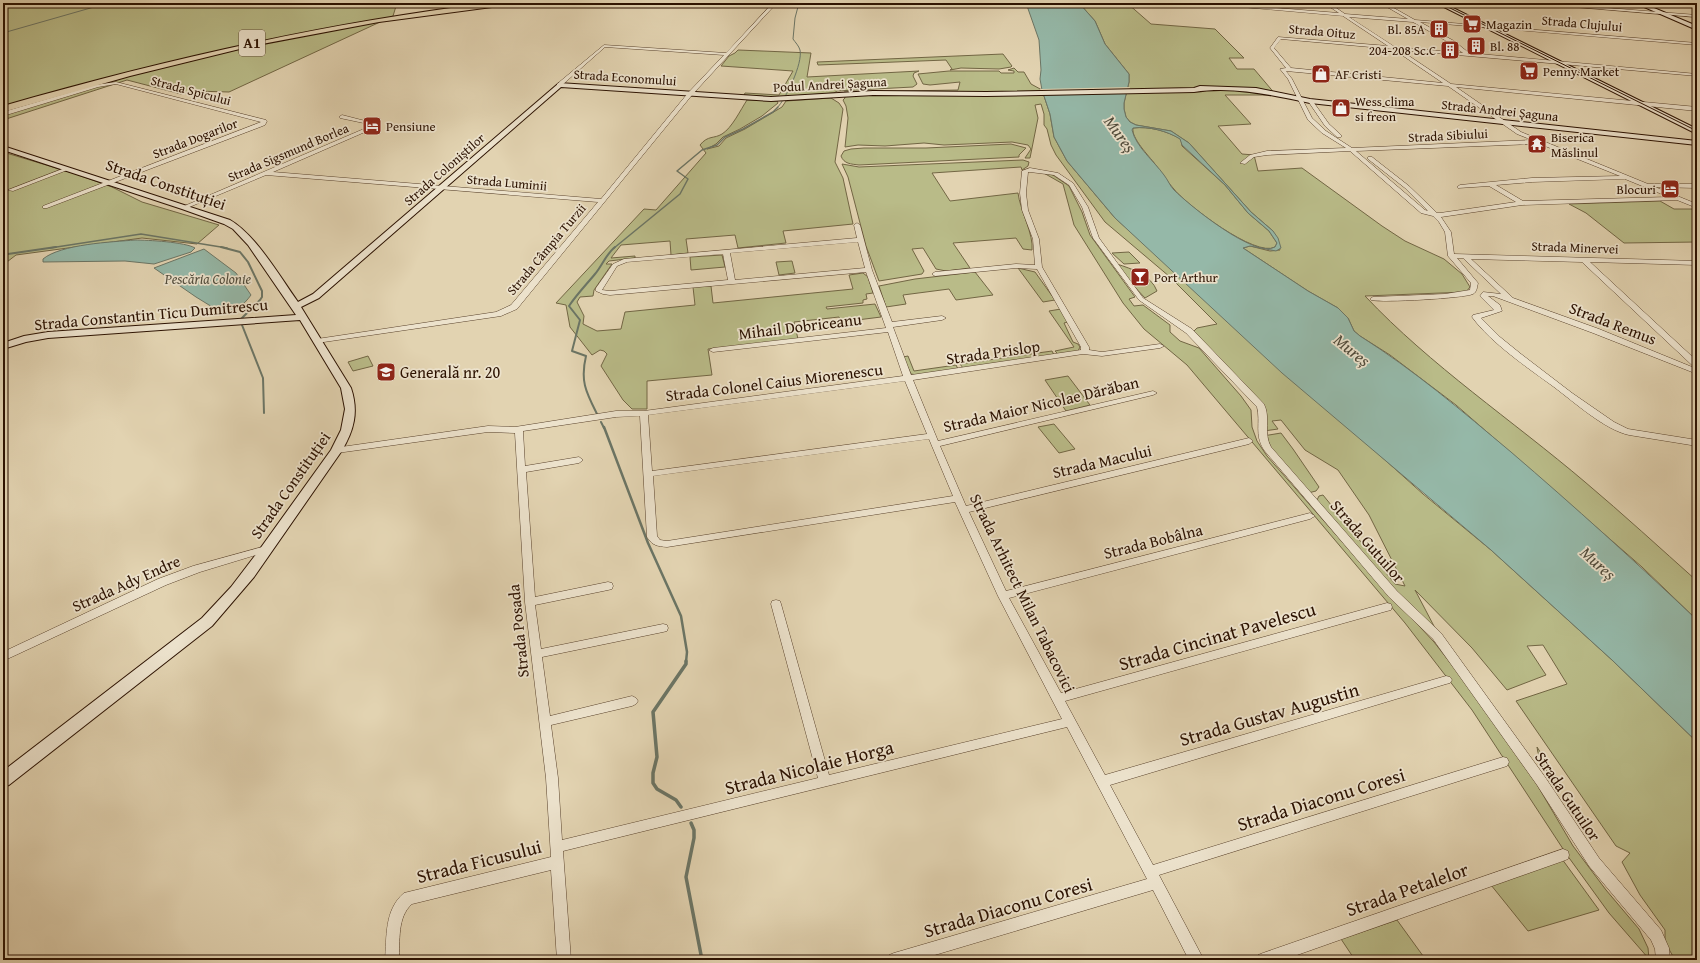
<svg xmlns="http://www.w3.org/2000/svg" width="1700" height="963" viewBox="0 0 1700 963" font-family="'Gentium Book Plus',serif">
<rect width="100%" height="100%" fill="#e2d3b1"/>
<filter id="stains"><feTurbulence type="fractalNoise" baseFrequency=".005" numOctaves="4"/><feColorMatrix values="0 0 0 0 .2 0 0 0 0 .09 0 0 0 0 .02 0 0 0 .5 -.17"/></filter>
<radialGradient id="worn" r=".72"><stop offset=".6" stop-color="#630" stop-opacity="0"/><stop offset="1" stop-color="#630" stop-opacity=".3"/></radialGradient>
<g fill="#b9bb88" stroke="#726644">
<polygon points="3,3 397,3 393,16 229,92 194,91 181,94 127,80 3,120"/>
<path d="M1079 3H1127L1151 24 1215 29 1244 58H1229L1237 69H1254L1276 95H1225L1251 124 1218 126 1242 154 1254 155 1258 171 1302 168 1382 226 1405 241 1444 259 1462 274 1470 287 1466 292 1365 296C1431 366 1512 420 1585 482 1623 514 1660 548 1697 581V620L1642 567 1456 405 1390 355 1360 336 1354 331 1348 318 1338 308 1308 291 1243 248 1250 246 1270 251 1280 250 1273 231 1251 212 1189 143 1171 131 1136 125 1130 122 1126 117 1124 109V103L1129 82V74L1105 44 1095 21Z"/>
<polygon points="738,50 811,53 807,77 919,71 914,73 913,76 917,84 913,87 837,91 834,93 776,97 744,95 745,93 779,95 793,71 721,66 729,56 735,53"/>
<polygon points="1003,54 1012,66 1011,67 999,69 961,68 950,70 952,69 946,60 818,65 817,62"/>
<polygon points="1014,68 1018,72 1024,72 1031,84 1042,90 1050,114 1054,137 1067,161 1115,218 1423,494 1491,550 1612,660 1697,742 1697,960 1675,960 1665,942 1665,930 1640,895 1622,862 1630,853 1616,846 1516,701 1567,684 1543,645 1527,646 1546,675 1507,690 1472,648 1415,590 1435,628 1412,609 1317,500 1319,496 1323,495 1395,584 1405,586 1369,515 1338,470 1305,450 1281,420 1272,421 1278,429 1264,431 1266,414 1194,331 1197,328 1217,324 1170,277 1105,222 1056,155 1051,145 1047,129 1044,125 1044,114 1041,104 1035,105 1038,118 1030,158 1025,158 1031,149 1028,145 1012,142 944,145 924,143 885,146 858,145 845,147 848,118 846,106 843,100 845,98 844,92 958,90 960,82 930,85 923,84 918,74 949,71 999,71 1001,73 1014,73 1014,71 1008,70"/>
<path d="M831 98 839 103 843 109 835 162 843 178 853 224 783 231 786 243 738 248 735 235 686 239 688 253 671 255 670 241 621 245 611 258 635 256V258L609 261 606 264H612L594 290 593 296 580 297 577 302 584 316 583 324 597 331 621 329 625 312 695 305 693 287 711 286 713 303 853 289 849 275 863 273 868 277 873 293 866 294 867 299 863 300V303L826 307 827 309 875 304 881 317 841 322 839 317 794 322 798 339 708 349 712 375 647 381V409H632L623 400 601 366 607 354 604 351 600 350 592 355 570 327 566 305 556 303 644 209 656 210 706 153 700 145C708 135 714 139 722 134 732 128 741 109 747 100L777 101 778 103 762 116 740 129 723 137 716 144 707 149 719 146 726 138 745 129 782 107 786 101Z"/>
<path d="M1133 128C1149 126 1167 131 1181 139L1182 146 1225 185 1248 213 1269 231 1277 243 1275 247C1256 258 1185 204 1173 188 1166 180 1161 172 1155 164 1149 156 1131 138 1133 128Z"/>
<path d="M1011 144 1026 148 1019 155V157L859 165C851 164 844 164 841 156L844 151 851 149 864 148H926Z"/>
<polygon points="3,152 76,174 112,187 142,202 219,225 197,244 142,238 16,255 3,265"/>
<path d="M1023 160 1029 162 1028 166 1022 170 1021 167 932 173 950 201 1018 193C1020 210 1034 235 1032 250L1023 249 1016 238 953 243 970 268 946 271 936 269 923 248 912 249 924 271 922 274 879 281 866 246 848 177 842 164 859 167Z"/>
<polygon points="1042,172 1053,175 1069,186 1082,212 1090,235 1135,297 1129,299 1134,306 1143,305 1170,325 1170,332 1180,341 1199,348 1241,396 1251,410 1252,427 1257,441 1267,456 1366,569 1434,642 1455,669 1536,783 1573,846 1606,890 1639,929 1648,948 1649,959 1609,913 1567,855 1472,710 1405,623 1187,365 1144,329 1123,303 1074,225 1063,184"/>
<polygon points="1660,201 1674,209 1697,209 1697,242 1624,243 1586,213 1569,204"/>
<polygon points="1129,252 1140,263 1124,264 1112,253"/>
<polygon points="722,255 725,267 691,270 690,257"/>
<polygon points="792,261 795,273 779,275 776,262"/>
<path d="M1117 264C1132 269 1151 275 1157 291L1145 298 1132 284Z"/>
<polygon points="1018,268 1035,272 1055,300 1043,302"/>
<polygon points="975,272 993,295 956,300 949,289 903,295 906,304 886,307 879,286 915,279"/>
<polygon points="1061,309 1068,322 1064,323 1073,342 1078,344 1080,347 1078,351 1058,354 1055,351 1074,347 1049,311"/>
<polygon points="1052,351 1054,355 963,368 960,364"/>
<polygon points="368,356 373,366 353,371 348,362"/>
<polygon points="908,356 914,371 956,365 958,369 917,375 911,374 903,357"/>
<polygon points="1068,376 1090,405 1066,411 1045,380"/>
<polygon points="1054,424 1075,449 1059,453 1038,427"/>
<polygon points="1281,433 1293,449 1319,487 1316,491 1308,493 1271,451 1263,436"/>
<path d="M1537 747 1562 786 1557 787C1550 776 1538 760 1537 747Z"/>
<polygon points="1562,859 1599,910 1528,931 1491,885"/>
<polygon points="1397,920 1426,960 1355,960 1341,939"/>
</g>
<g fill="#95b8a8" stroke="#6b7565" fill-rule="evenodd">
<path d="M1026 3H1079L1095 21 1105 44 1129 74V82L1124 103V109L1126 117 1130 122 1136 125 1171 131 1189 143 1251 212 1273 231 1278 238 1281 248 1276 251 1250 246 1243 248 1308 291 1338 308 1348 318 1354 331 1360 336C1414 370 1462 411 1511 452 1574 506 1636 562 1697 620V742L1612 660 1491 550 1282 373 1115 218 1067 161 1054 137 1050 114 1042 90 1040 79 1041 70 1039 40ZM1133 128C1149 126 1167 131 1180 139L1182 145 1225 185 1248 213 1269 231 1277 243 1275 247C1255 259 1189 205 1174 190 1170 186 1168 180 1164 175 1154 161 1136 147 1132 130Z"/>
<path d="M135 240C148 240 185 242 195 248L191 252 154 264 125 261 43 262V259C61 244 112 242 135 240Z"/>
<path d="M204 249 236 273 251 295C243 306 236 311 222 313L196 297 154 268Z"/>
</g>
<polygon fill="#e2d3b1" points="1130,87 1128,93 1042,95 1040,89"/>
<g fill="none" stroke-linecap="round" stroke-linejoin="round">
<g stroke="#6b7565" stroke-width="1">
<polyline points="3,33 94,7 115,3"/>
<path d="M777 108C786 99 803 63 800 50 799 46 795 42 793 39L795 18 799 3"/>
</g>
<g stroke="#6b7565" stroke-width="1.5">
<polyline points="50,248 141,234 227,248"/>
<polyline points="614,248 680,194 688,179 677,171 702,150 717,145 725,137 743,129 773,112 778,107"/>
</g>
<g stroke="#6b7565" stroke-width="2">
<polyline points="221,247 240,252 248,262 262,291 262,297 260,300 241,319"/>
<polyline points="3,253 8,254 56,247"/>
<polyline points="242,325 263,378 264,413"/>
<path d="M597 414C586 392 580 381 586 356L572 351 580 320 569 306C577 294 586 285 595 274 602 266 606 254 615 247"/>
<polyline points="601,422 604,428"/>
</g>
<polyline stroke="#6b7565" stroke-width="2.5" points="604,427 648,543 681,616 687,652 686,662"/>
<g stroke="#6b7565" stroke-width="3.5">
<polyline points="681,807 676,800 657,789 653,783 653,773 657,757 653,712 686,664 686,661"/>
<polyline points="691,823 694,830 694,838 686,877 702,960"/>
</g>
<g stroke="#59422c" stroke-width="1">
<g id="street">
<path d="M1197 3H1213L1339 13 1324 3H1329L1345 14 1408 19 1380 3H1385L1415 20 1697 43V45L1420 22 1454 41 1469 53 1697 74V76L1400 50 1451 84 1697 107V111L1456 87 1521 132 1648 184H1697V188L1655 187 1697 204V208L1677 200 1522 205 1441 217 1451 232 1454 254 1697 261V265L1590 262 1697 361V367H1694L1582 262 1471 259 1513 298 1599 329 1697 369V374L1593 333 1493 296H1488L1500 305 1502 311 1481 318 1500 337 1521 354 1572 393 1614 422 1628 429 1697 440V446L1629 435C1605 430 1574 402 1554 387 1528 368 1491 343 1472 317L1473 315 1494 310 1480 296 1483 292 1501 294 1463 258H1457L1478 283C1477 287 1477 292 1473 294 1466 298 1381 303 1371 300V298L1373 297 1445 294 1470 290 1471 283 1448 256 1445 232 1439 222 1433 216 1421 213 1350 151 1267 155 1254 157 1245 164 1240 163 1250 155 1267 151 1346 148 1322 133 1308 120 1288 79 1280 69 1286 68 1270 48 1278 37 1388 46 1343 16ZM1349 17 1413 22 1450 43 1463 53 1395 47ZM1281 39 1393 49 1443 83 1291 68 1274 48ZM1286 71 1448 86 1517 134 1532 140 1352 148 1326 131 1312 118 1292 79ZM1535 142 1620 176 1532 178 1460 185 1457 187 1458 188 1489 186 1516 202 1440 213H1437L1409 186 1372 157H1368V159L1405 188 1428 211 1425 210 1356 151 1533 144ZM1625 179 1669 197 1523 201 1496 185 1532 182Z"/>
<polygon points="1526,3 1543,3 1697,15 1697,17"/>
<polygon points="771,5 774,6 692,95 517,309 501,316 317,343 313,341 317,339 496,312 511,305 598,202 266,175 187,208 182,207 373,125 340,118 339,117 342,115 381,125 273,172 601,199 688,93 724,55 605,47 561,86 557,86 557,84 604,45 726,53"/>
<polygon points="116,82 266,120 267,121 265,125 260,127 47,208 43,208 43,206 261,122 116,84 98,87 3,116 3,112 95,85"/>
<polygon points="1308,100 1312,100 1329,124 1341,135 1341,137 1337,137 1325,126 1308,101"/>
<polygon points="65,168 70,169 13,191 8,190"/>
<path d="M1030 168 1058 173 1073 183 1088 207 1099 238 1143 298 1192 329 1264 404C1271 418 1263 433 1271 447L1397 591 1441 633 1545 777 1599 858 1661 930 1669 948 1670 960H1656L1655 949 1651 940 1589 866 1537 785 1433 639 1389 597 1264 450C1254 434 1261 423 1257 407L1186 333 1139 300 1093 238 1082 207 1069 185 1054 175 1030 172H1028L1026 193 1028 210 1039 239 1042 267 1089 347V350L1102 352 1160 344 1164 346 1160 348 1102 356 1083 354 913 380 938 441 1153 391 1157 393 1153 395 940 446 966 506 1249 438 1253 441 1249 444 969 512 1006 591 1310 513 1315 516 1310 519 1009 598 1061 693 1387 603 1391 604 1392 607 1391 610 1387 611 1065 701 1105 775 1446 676 1450 677 1452 680 1450 683 1446 684 1110 785 1153 865 1503 757 1507 758 1509 762 1507 766 1159 875 1204 960H1189L1153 890 918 960H887L889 955 894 953 1147 879 1067 727 563 851 571 960H557L551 870 412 904C397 917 400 941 399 960H385C387 937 384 910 404 893L551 857 546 778 525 602 515 433 488 432 337 453 333 450 334 448 488 426 515 427 616 411H644L903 376 888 332 713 352 709 350 713 348 886 328 866 272 610 295 603 294 596 291V288L613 264 624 259 857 238 854 225 857 223 860 225 872 270 892 322 942 316 946 318 942 320 893 327 911 375 1081 350V347L1037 269 1016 268 935 276 932 274 935 272 1016 264 1035 265 1033 239 1022 210 1020 193 1022 171ZM858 242 865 268 735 280 730 253ZM723 254 728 280 610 291 602 290 617 266 627 262ZM905 381 927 434 652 471 648 415ZM640 416 647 537C653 546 657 546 667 547L955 502 998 596 1062 719 829 775 781 604 780 601 776 600 772 601 771 604 818 778 562 840 558 778 551 725 632 706 636 704 638 701 636 698 632 696 550 716 542 657 663 632 667 631 668 628 667 625 663 624 541 649 535 605 608 590 612 589 613 586 612 583 608 582 535 597 526 472 579 463 583 460 579 457 525 466 523 431 616 417ZM929 439 953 496 667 541 660 540 657 536 653 476Z"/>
<polygon points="266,546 269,547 271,549 269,551 200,572 166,585 3,661 3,652 158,579 193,566"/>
<polygon points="1563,849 1568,851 1569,855 1568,859 1563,861 1283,960 1256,960 1258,955 1263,953"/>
</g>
</g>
<g stroke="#2b1100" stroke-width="2">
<g id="secondary">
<polygon points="1436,3 1443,3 1697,129 1697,134"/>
<polygon points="1635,3 1642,3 1697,26 1697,30"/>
<path d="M559 83 771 97 873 91 986 92 1194 88 1200 86 1256 88 1310 99 1697 141V145L1310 103C1272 95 1233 86 1194 92L986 96 873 95 771 101 561 87 319 298 301 307 351 388C359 412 354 431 341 452L254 577 212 626 9 785 3 787V771L202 618 231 587 257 553 331 450 341 430 345 409 341 388 300 320 48 338 26 342 3 349V343L24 336 48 332 296 315 248 245 233 229 224 224 182 209 3 150V146L230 220C256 235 280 277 298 302L313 294Z"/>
</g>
</g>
<g stroke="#2b1100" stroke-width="2">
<path id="highway" d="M489 3H510L507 5 379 22 252 46 130 76 3 112V106C163 60 324 23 489 3Z"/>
</g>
<use href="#street" fill="#ece2cc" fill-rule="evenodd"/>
<use href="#secondary" fill="#ece2cc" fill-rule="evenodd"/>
<use href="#highway" fill="#e2d3b1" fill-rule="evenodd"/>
<polyline stroke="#2b1100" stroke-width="1" points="1440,3 1697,131"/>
</g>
<defs>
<g id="supermarket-square" transform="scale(1)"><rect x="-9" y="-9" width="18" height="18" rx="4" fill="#8f2418" stroke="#ece2cc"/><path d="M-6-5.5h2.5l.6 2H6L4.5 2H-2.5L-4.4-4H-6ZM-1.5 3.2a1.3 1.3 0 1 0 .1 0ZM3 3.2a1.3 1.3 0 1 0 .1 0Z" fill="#fff"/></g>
<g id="building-square" transform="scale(1)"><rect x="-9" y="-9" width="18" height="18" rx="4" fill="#8f2418" stroke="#ece2cc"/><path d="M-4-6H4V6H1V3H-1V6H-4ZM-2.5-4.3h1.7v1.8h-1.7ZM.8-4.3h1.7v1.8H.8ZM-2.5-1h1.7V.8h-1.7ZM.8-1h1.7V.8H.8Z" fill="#fff"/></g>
<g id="shop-square" transform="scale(1)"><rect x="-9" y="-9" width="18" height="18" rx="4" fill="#8f2418" stroke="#ece2cc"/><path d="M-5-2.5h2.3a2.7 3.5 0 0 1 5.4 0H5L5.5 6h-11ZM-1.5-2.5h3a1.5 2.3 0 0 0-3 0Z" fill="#fff"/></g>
<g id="hotel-square" transform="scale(1)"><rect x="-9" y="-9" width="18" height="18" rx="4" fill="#8f2418" stroke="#ece2cc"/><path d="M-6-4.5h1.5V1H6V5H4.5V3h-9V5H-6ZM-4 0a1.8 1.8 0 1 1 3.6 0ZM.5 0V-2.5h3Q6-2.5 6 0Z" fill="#fff"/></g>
<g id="temple-square" transform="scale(1)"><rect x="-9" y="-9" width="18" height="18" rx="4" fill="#8f2418" stroke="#ece2cc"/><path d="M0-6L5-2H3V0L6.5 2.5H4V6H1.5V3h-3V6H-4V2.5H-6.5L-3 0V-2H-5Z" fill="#fff"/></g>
<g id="bar-square" transform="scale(1)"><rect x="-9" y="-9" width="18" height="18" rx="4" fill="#8f2418" stroke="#ece2cc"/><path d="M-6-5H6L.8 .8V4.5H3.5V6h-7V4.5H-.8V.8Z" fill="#fff"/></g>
<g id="school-square" transform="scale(1)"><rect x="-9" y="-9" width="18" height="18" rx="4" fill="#8f2418" stroke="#ece2cc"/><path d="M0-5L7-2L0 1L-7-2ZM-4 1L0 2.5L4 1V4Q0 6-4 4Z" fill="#fff"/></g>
</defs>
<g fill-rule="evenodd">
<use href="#supermarket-square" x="1472" y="24"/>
<use href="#building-square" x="1439" y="29"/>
<use href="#building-square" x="1476" y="46"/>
<use href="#building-square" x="1450" y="50"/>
<use href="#supermarket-square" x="1529" y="71"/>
<use href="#shop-square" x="1321" y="74"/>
<use href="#shop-square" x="1341" y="108"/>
<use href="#hotel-square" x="372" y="126"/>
<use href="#temple-square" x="1537" y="144"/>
<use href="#hotel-square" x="1670" y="189"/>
<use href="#bar-square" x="1140" y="277"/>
<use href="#school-square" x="386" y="372"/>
</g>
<g text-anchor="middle" stroke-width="3.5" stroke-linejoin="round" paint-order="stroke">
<g font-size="13" fill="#2b1100" stroke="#ece2cc">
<text transform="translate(1582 23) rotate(5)" y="5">Strada Clujului</text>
<text transform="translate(1322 31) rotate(5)" y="5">Strada Oituz</text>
<text transform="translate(625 77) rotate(4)" y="5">Strada Economului</text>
<text transform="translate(830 84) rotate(-3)" y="5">Podul Andrei Șaguna</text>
<text transform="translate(191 90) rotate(15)" y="5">Strada Spicului</text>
<text transform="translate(1500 110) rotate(6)" y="5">Strada Andrei Șaguna</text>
<text transform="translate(1448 135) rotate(-3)" y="5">Strada Sibiului</text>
<text transform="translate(195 138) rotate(-21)" y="5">Strada Dogarilor</text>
<text transform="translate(288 152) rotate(-23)" y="5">Strada Sigsmund Borlea</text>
<text transform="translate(444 169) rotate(-41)" y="5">Strada Coloniștilor</text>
<text transform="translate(507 182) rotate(5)" y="5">Strada Luminii</text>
<text transform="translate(1575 247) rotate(2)" y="5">Strada Minervei</text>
<text transform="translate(546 249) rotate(-50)" y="5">Strada Câmpia Turzii</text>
</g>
<g font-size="13" fill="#2b1100" stroke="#ece2cc" text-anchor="start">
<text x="1486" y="29">Magazin</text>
<text x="1425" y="34" text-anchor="end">Bl. 85A</text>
<text x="1490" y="51">Bl. 88</text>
<text x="1436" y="55" text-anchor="end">204-208 Sc.C</text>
<text x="1543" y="76">Penny Market</text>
<text x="1335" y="79">AF Cristi</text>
<text x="1355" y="106">Wess clima<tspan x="1355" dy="15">si freon</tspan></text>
<text x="386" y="131">Pensiune</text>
<text x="1551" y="142">Biserica<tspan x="1551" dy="15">Măslinul</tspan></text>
<text x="1656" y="194" text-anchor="end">Blocuri</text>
<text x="1154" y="282">Port Arthur</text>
</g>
<g font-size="14" font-style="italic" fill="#504b3b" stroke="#ece2cc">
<text x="208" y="284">Pescăria Colonie</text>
</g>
<rect fill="#ece2cc" stroke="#65503d" stroke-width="1" x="239" y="30" width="26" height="26" rx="3"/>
<g font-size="15" font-weight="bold" fill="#2b1100">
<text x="252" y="48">A1</text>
</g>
<g font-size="16" fill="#2b1100" stroke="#ece2cc">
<text transform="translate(166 184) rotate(19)" y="6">Strada Constituției</text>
<text transform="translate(151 314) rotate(-5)" y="6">Strada Constantin Ticu Dumitrescu</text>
<text transform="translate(1613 323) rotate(21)" y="6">Strada Remus</text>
<text transform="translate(800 326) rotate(-7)" y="6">Mihail Dobriceanu</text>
<text transform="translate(993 352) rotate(-8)" y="6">Strada Prislop</text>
<text transform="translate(774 382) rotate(-7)" y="6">Strada Colonel Caius Miorenescu</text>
<text transform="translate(1041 404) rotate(-13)" y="6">Strada Maior Nicolae Dărăban</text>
<text transform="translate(1102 461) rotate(-13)" y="6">Strada Macului</text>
<text transform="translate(290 485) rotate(-55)" y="6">Strada Constituției</text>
<text transform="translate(1153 541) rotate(-14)" y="6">Strada Bobâlna</text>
<text transform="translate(1368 541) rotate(49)" y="6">Strada Gutuilor</text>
<text transform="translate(126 583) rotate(-24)" y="6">Strada Ady Endre</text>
<text transform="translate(1023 593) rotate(64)" y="6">Strada Arhitect Milan Tabacovici</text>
<text transform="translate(518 631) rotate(-96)" y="6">Strada Posada</text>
<text transform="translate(1568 796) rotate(56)" y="6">Strada Gutuilor</text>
</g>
<g font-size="16" fill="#2b1100" stroke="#ece2cc" text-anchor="start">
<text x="400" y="378">Generală nr. 20</text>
</g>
<g font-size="17" font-style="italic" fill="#504b3b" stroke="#ece2cc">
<text transform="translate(1120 134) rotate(54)" y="6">Mureș</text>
<text transform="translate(1352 350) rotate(39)" y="6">Mureș</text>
<text transform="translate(1598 563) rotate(42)" y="6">Mureș</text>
</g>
<g font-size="19" fill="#2b1100" stroke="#ece2cc">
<text transform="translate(1217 636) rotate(-16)" y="7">Strada Cincinat Pavelescu</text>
<text transform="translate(1269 714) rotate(-16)" y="7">Strada Gustav Augustin</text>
<text transform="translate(809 767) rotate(-14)" y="7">Strada Nicolaie Horga</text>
<text transform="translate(1321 799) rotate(-17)" y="7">Strada Diaconu Coresi</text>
<text transform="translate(479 861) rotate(-14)" y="7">Strada Ficusului</text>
<text transform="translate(1407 889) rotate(-19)" y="7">Strada Petalelor</text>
<text transform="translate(1008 907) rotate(-16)" y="7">Strada Diaconu Coresi</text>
</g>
</g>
<rect width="1700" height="963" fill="none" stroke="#e2d3b1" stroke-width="16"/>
<rect x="4" y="4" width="1692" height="955" fill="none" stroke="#2b1100" stroke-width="2"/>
<rect x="8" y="8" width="1684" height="947" fill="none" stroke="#2b1100"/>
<rect width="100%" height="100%" filter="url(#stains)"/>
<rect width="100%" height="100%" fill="url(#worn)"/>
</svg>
